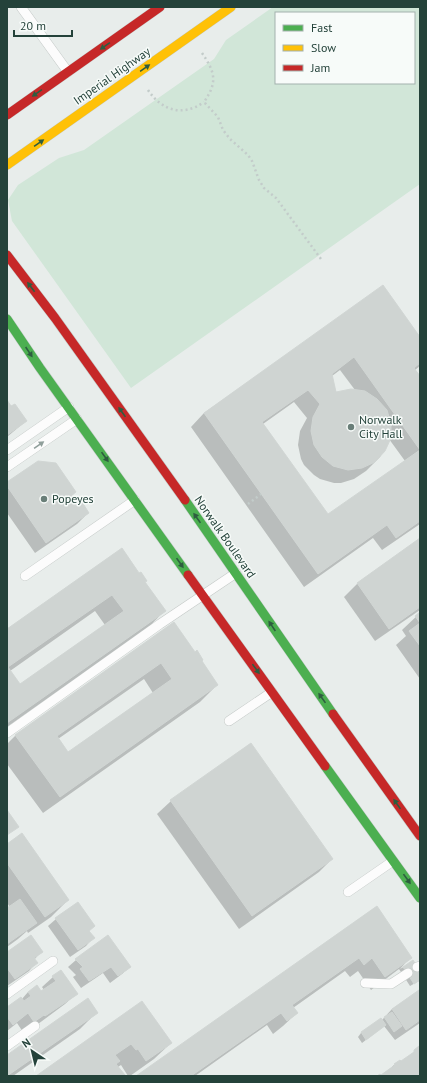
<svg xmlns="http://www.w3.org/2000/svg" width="427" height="1083" viewBox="0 0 427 1083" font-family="'PT Sans',sans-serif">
<rect width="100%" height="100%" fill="#e8edeb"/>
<path fill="#d1e6d8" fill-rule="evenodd" d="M273 7H420V184L131 388 12 221 8 200 18 185 59 158 84 150 214 59 226 40ZM276 13H414V83H276Z"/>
<g fill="#0003" fill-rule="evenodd">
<path d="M383 287 420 339V366L415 370 420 378V524L382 550 373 538 304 587 191 427 204 413ZM340 370 355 390 336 393 332 376ZM294 402 307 418 300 431 298 445 301 459 304 465 314 475 320 479 334 483H341L354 479 366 471 380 457 389 439 405 461 328 516 263 424Z"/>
<polygon points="7,402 26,421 7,437"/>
<polygon points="7,483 75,492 70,497 77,507 88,513 77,524 35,553 7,513"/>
<polygon points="420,539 420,610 375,641 344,597 357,584"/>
<path d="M144 582 164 611 148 628 7 727V631ZM95 611 105 625 20 685 10 671Z"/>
<polygon points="420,613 420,679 396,645 406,636 402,630"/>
<path d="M174 623 217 685 200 702 43 813 7 764V744L15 736ZM144 679 153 693 68 753 58 739Z"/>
<polygon points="250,744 332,859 319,872 239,929 157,814 171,801"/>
<polygon points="7,845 68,900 51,917 28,933 27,931 18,939 7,947 7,909 10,907 7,903"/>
<polygon points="376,907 410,958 400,969 412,962 420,973 419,981 410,986 399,969 371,990 358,971 350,977 345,971 293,1008 297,1013 283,1026 273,1034 267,1025 195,1076 138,1076"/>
<polygon points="56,919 88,932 93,938 86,946 70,957 48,926"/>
<polygon points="108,937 130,967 122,974 110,983 103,973 81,988 73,977 76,975 68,967 76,960"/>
<polygon points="41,952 34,960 36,963 29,971 7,986 7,953"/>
<polygon points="53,977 76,994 65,1004 34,1027 23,1032 17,1023 7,1031 7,1008 22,999 28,992 41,992 44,990 42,987"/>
<polygon points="420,992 420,1023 395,1040 384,1026 362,1043 358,1037 361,1033 382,1020 392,1009"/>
<polygon points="142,1002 171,1043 154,1059 130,1076 128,1076 121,1065 118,1067 123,1076 38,1076"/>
<polygon points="96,1013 80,1029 13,1076 7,1076 7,1056"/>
<polygon points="419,1048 420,1076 382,1076 395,1064 400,1063"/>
</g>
<g fill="#cfd4d2" stroke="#d1d6d4" fill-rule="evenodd">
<path d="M383 285 420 337V363L414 368 420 376V521L396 538 387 525 318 574 204 413ZM354 357 420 450 328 514 262 422 308 390 320 404 313 417 311 431 314 445 322 457 333 466 348 470 362 468 375 462 385 451 391 438V424L387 410 377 399 365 391 351 389 336 392 332 374Z"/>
<polygon points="7,400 11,406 15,404 27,421 7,435"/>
<polygon points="38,461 56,463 76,492 71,496 77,505 82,502 89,513 46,543 7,486 7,482"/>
<polygon points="420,538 420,607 389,629 357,583"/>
<path d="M122 548 139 573 141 572 147 581 145 582 166 611 7 723V629ZM112 595 124 611 20 684 8 667Z"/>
<polygon points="420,612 420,646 409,631 420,623 415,616"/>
<path d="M174 622 195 652 197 650 203 660 202 661 218 685 60 797 15 735ZM161 663 172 679 68 752 57 736Z"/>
<polygon points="251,743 333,859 252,916 170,800"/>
<polygon points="7,810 19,827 7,835"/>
<polygon points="22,833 69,900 45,917 7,863 7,844"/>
<polygon points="20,899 37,923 7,944 7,908"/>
<polygon points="78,902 95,926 89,931 95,938 78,950 55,918"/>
<polygon points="377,906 412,958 385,977 372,958 364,965 359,958 292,1005 298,1013 287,1021 281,1013 191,1076 136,1076"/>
<polygon points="31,935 43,952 34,958 38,963 15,979 7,968 7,952"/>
<polygon points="108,935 131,967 118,976 111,967 89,981 80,969 83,967 75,959"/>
<polygon points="413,960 420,971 420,980 414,984 403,967"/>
<polygon points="61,970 78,994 45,1016 44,1015 34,1022 28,1013 13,1025 7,1017 7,1007 21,997 24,1001 31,996 28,992 37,985 41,991 56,981 52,976"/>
<polygon points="419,990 420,1020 406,1030 392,1009"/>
<polygon points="88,998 98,1013 7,1076 7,1055"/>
<polygon points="142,1001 172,1043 146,1061 138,1049 136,1050 131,1044 115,1055 120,1061 116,1064 125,1075 124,1076 36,1076"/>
<polygon points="392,1012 402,1026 394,1032 384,1017"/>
<polygon points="381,1018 386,1025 366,1040 361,1032"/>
<polygon points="419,1046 420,1076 377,1076 380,1074 381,1075 395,1065 394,1064 400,1060 401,1061 414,1052 414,1050"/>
</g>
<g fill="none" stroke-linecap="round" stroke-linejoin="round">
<g stroke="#c5cac8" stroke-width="10">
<g id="lane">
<polyline points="21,7 68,72"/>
<polyline points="7,450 69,407"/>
<polyline points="7,467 77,419"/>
<polyline points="25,576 135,500"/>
<polyline points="229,721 272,692"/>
<polyline points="7,733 160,624 236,573"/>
<polyline points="348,892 393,861"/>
<polyline points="417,967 420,966"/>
<polyline points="365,983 391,984 408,973"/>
<polyline points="7,994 53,961"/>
<polyline points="7,1046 35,1026"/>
</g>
</g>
<g stroke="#c3cbc8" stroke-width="10">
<g id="fast">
<polyline points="7,319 40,368 188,575"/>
<polyline points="185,500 333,714"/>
<polyline points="325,766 420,898"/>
</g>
</g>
<g stroke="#c3cbc8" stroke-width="10">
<polyline id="slow" points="7,165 231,7"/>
</g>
<g stroke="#c3cbc8" stroke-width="10">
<g id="jam">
<polyline points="7,115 160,7"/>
<polyline points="7,255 55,318 185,500"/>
<polyline points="188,575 325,766"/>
<polyline points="333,714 420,836"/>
</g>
</g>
<g stroke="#c3ccca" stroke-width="2.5" stroke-dasharray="2 3" stroke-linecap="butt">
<path d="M202 53C215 72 218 82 204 102L218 117 223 130 230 139 248 155 252 161 259 180 264 188 276 198 321 259"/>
<path d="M148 90C162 111 183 117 204 102"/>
<polyline points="248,504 261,494"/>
</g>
<use href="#lane" stroke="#fcfcfc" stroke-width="9"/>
<use href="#fast" stroke="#4caf50" stroke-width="9"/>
<use href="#slow" stroke="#ffc107" stroke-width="9"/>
<use href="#jam" stroke="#c62828" stroke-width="9"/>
</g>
<defs><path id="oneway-solid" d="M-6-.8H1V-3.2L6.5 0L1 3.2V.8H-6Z"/></defs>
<g fill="#2e5d40">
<use href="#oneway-solid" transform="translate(105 46) rotate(145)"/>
<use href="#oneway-solid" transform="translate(145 68) rotate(-35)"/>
<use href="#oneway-solid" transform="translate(37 93) rotate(145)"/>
<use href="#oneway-solid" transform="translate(39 143) rotate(-35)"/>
<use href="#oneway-solid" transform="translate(31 287) rotate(-127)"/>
<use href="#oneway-solid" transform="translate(29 352) rotate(56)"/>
<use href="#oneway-solid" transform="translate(122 412) rotate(-125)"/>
<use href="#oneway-solid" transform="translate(105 457) rotate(55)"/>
<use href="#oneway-solid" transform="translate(197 518) rotate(-125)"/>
<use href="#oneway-solid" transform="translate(180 563) rotate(55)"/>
<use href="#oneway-solid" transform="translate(272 626) rotate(-124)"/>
<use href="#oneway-solid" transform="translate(256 669) rotate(54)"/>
<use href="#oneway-solid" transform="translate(322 698) rotate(-125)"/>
<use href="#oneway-solid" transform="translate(397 804) rotate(-125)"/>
<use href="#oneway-solid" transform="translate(407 879) rotate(54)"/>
</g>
<use fill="#909f9b" href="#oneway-solid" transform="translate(39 445) rotate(-35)"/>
<g fill="#697e78" stroke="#f7fbf9" stroke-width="1.5">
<circle cx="351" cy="427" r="4"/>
<circle cx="44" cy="499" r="4"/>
</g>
<g text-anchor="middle" stroke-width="3" stroke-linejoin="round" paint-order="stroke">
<g font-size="12" fill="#24423a" stroke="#f7fbf9">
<text transform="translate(112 76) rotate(-35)" y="4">Imperial Highway</text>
<text transform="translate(225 537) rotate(55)" y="4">Norwalk Boulevard</text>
</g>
<g font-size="12" fill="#24423a" stroke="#f7fbf9" text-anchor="start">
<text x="359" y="424">Norwalk<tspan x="359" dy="14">City Hall</tspan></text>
<text x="52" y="503">Popeyes</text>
</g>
</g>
<rect width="427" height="1083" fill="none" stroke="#24423a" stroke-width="16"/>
<rect x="275" y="12" width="140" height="72" fill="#f7fbf9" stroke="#a3b1ad"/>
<rect x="283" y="25" width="20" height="6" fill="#4caf50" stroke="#a3b1ad"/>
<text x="311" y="32" font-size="12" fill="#24423a">Fast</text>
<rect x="283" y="45" width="20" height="6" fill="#ffc107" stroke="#a3b1ad"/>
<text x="311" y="52" font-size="12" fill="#24423a">Slow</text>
<rect x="283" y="65" width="20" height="6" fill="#c62828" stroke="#a3b1ad"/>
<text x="311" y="72" font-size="12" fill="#24423a">Jam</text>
<g transform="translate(32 1051) rotate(325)" stroke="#f7fbf9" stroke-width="3" paint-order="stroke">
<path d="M0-3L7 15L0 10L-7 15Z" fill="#24423a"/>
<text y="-6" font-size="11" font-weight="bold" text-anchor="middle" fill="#24423a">N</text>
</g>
<path d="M14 30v6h58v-6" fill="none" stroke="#24423a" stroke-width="2"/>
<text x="20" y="30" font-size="12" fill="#24423a" stroke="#f7fbf9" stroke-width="3" paint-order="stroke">20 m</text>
</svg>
